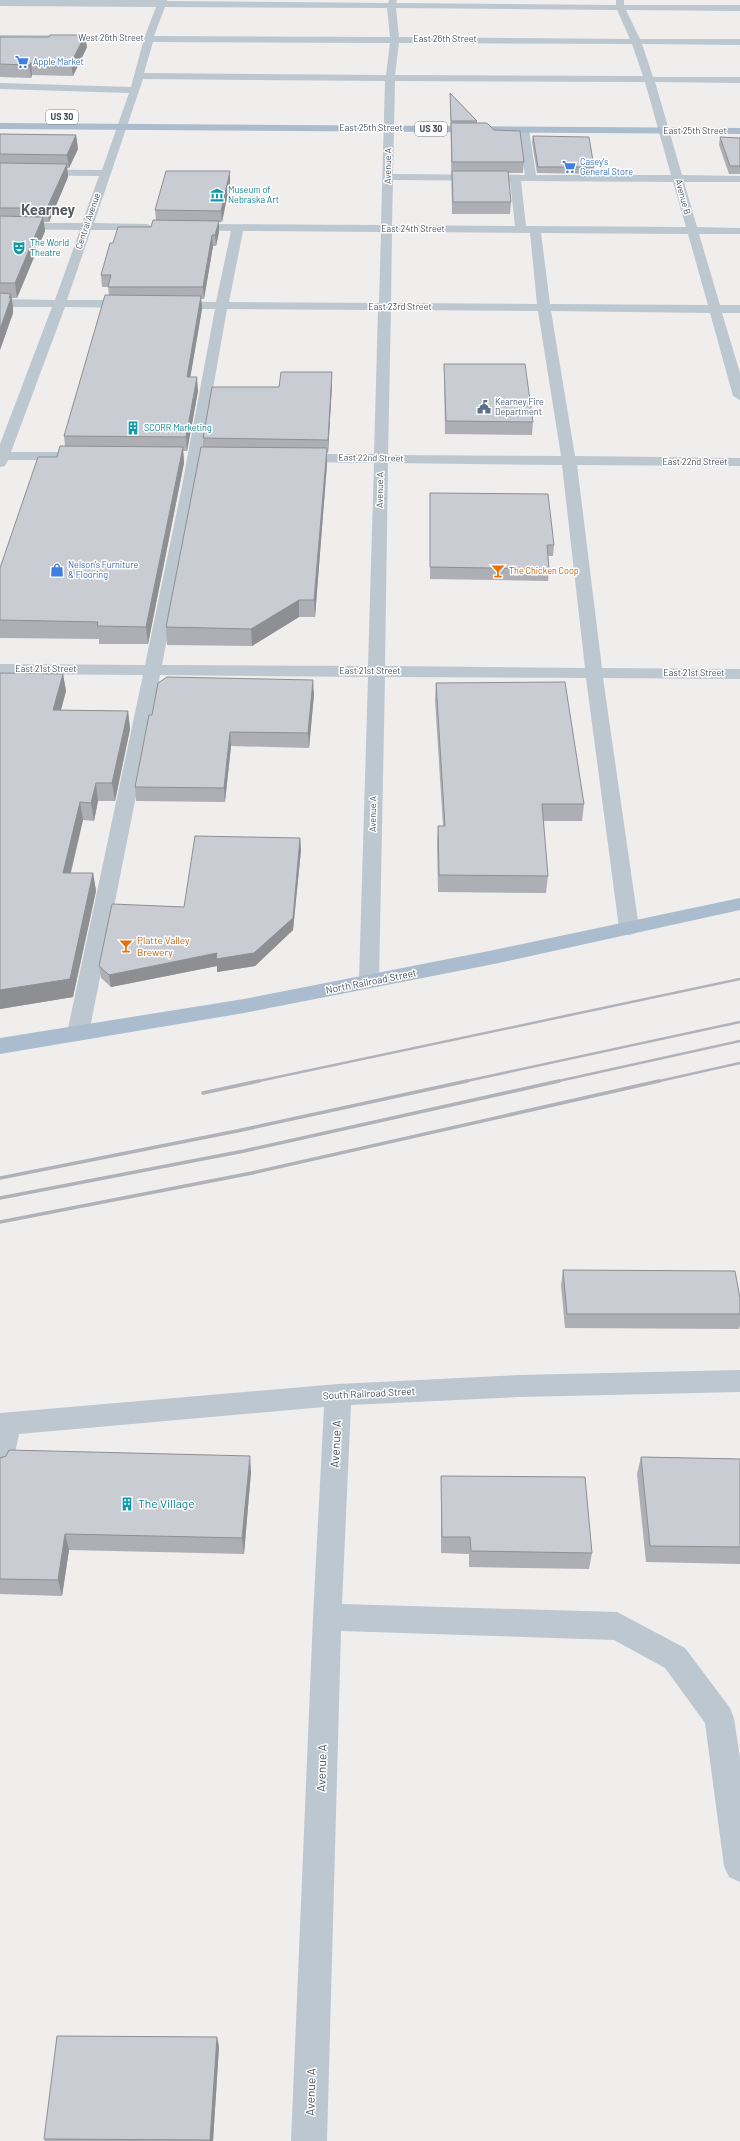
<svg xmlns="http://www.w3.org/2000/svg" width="740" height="2141" viewBox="0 0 740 2141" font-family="Barlow,sans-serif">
<rect width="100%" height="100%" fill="#f0eded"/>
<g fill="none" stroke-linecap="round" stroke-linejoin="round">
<g fill="#bcc7d0" fill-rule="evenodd">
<path d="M0 0H167V1L388 3 389 0H397L396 3 616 5V0H624V5H740V11L626 10 640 39H740V45L642 44 653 77H740V83L655 82 682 175 740 176V182H684L697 227 740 228V234H699L720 305H740V313H722L740 373V400L733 396 710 313 551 311 575 456 740 458V466L577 465 602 668 740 669V679L603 678 639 928 636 933 629 935 622 933 619 928 586 678 385 677 379 981 376 986 369 988 362 986 359 981 368 677 160 675 89 1033 86 1038 78 1041 70 1038 67 1033 143 675 0 674V664L145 665 181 491 215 309H171L165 305 171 301 216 302 231 231 189 230 183 227 189 224 381 225 385 81 143 79 94 223 147 224 153 227 147 230H91L67 300H133L139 304 133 308 65 307 11 452H87L92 453 94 456 92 459 87 460H8L5 466 0 467V444L52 307H0V299L55 300 80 230 0 229V223H82L99 176 0 175V169L102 170 129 93 0 89V83L131 87 143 42 0 41V35L145 36 156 7 0 6ZM165 7 387 8 390 37 154 36ZM396 8 617 10 630 39 399 37ZM153 42 390 43 386 75 144 73ZM399 43 632 44 643 76 395 75ZM395 81 645 82 671 175H536L529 130 524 127 519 130 525 175 393 174ZM393 180 510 181 515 226 392 225ZM521 181 673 182 686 227 526 226ZM243 231 381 232 379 303 229 302ZM392 232 530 233 537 304 391 303ZM541 233 688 234 708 305 550 304ZM227 309 378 310 374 454H297L292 455 290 458 292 461 297 462 374 463 368 666 162 665 195 491ZM391 310 538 311 561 456 388 455ZM388 463 562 465 585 668 385 666Z"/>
<polygon points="740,1370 740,1392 519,1397 351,1405 342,1604 617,1612 685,1648 730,1708 734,1718 740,1758 740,1882 729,1877 724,1866 705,1723 665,1668 614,1640 341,1631 327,2141 291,2141 313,1617 324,1407 19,1434 13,1463 10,1471 0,1475 0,1413 338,1384 519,1375"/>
</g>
<g fill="#abbcce" fill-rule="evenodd">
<polygon points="0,123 740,128 740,134 0,129"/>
<polygon points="740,898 740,910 494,964 244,1013 0,1054 0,1038 244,999 494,950"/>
</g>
<g stroke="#afb2b8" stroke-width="2.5">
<polyline points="254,1082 740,979"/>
<polyline points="462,1082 740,1022"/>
<polyline points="554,1082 740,1041"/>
<polyline points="655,1082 740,1063"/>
</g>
<g stroke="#afb2b8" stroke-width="3.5">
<polyline points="203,1093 259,1081"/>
<polyline points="0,1178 237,1131 467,1081"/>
<polyline points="0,1198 244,1151 559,1081"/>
<polyline points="0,1222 252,1173 659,1081"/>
</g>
</g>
<g fill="#adafb5">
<polygon points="0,37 87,47 73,76 32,75 31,78 0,77"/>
<polygon points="450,93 477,121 477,123 524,162 523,173 508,173 511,202 510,214 452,214"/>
<polygon points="0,134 76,135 78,149 69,168 67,168 68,177 49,222 44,222 45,231 17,298 12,298 13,308 13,313 0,350"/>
<polygon points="533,136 594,167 593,174 537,173 532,142"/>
<polygon points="720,137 740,138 740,174 729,174 719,145"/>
<polygon points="230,183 222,222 219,222 219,232 216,246 213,246 204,299 201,299 202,309 190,377 198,391 187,451 183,451 184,463 148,644 99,644 99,639 0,638 0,568 57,457 65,446 64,436 109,295 108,287 102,287 101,275 113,243 151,227 156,220 155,210"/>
<polygon points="444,364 533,422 532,435 445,434 444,376"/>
<polygon points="332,385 328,453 327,453 327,464 315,617 299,617 252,646 167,645 166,627 203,447 203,438 279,387"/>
<polygon points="430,493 554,545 553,556 548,556 549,569 548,581 430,579"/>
<polygon points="63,674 66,691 61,710 128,711 130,729 115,801 98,801 94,821 83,820 71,873 93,873 96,891 73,997 0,1009"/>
<polygon points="436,683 584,804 582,821 543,821 548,876 546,893 438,892 437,843 438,826 443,826 435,700"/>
<polygon points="314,694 309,748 231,746 225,802 136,801 135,787 152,715"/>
<polygon points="300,838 301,850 293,930 255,966 217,972 217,966 111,987 101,978 99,966 184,907"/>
<polygon points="563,1270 740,1298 740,1325 739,1329 565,1328 561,1285"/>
<polygon points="641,1457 740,1459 740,1564 646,1562 637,1474"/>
<polygon points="0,1458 251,1472 244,1554 69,1550 62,1596 0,1594"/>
<polygon points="441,1476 592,1553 589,1569 469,1567 469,1554 441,1553"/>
<polygon points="219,2046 213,2141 45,2141 44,2139"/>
</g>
<g fill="#8d8f93">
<polygon points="85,35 87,47 73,76 71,63"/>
<polygon points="31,63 32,75 31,78 29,65"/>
<polygon points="76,135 78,149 69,168 67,155"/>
<polygon points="67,164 68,177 49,222 47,208"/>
<polygon points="230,171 230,183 222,222 221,211"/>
<polygon points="43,217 45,231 17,298 15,283"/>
<polygon points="219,221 219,232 216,246 215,235"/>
<polygon points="212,235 213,246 204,299 203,287"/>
<polygon points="11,294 13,308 13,313 0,350 0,329"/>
<polygon points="201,296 202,309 188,391 187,377"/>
<polygon points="332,372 332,385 328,453 328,440"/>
<polygon points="197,377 198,391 187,451 186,437"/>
<polygon points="183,447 184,463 148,644 146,627"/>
<polygon points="327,448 327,464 315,617 314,600"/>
<polygon points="299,600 299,617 252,646 251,629"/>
<polygon points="63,674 66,691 56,728 53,710"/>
<polygon points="313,680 314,694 309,748 308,733"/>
<polygon points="128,711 130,729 115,801 112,783"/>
<polygon points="230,732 231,746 225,802 224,788"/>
<polygon points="96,783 98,801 94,821 91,803"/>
<polygon points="80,802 83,820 66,891 63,873"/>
<polygon points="300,838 301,850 293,930 255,966 217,972 217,966 111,987 109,975"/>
<polygon points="93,873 96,891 73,997 0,1009 0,990"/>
<polygon points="250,1456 251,1472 244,1554 242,1538"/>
<polygon points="65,1534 69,1550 62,1596 58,1580"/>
<polygon points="217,2037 219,2046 213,2141 210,2141"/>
</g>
<g fill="#c9ccd2" stroke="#8d8f93">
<polygon points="50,35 85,35 71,63 31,63 29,65 0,64 0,37 49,37"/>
<polygon points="450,93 477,121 451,121"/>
<polygon points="451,123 487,123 494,130 520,131 524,162 452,162"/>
<polygon points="0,134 76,135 67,155 0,154"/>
<polygon points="533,136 589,137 594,167 538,167"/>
<polygon points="720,137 740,138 740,166 730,166"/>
<polygon points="0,163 67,164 47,208 0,208"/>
<polygon points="166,171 230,171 221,211 155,210"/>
<polygon points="452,171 508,171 511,202 453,202"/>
<polygon points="0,216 43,217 15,283 0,283"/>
<polygon points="153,220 219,221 215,235 212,235 203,287 108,287 111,275 101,275 110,243 113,243 118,227 151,227"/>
<polygon points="0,293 11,294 9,298 11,298 0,329"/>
<polygon points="105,295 201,296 187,377 197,377 186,437 64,436"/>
<polygon points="444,364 525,364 533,422 446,421"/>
<polygon points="281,372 332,372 328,440 203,438 212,387 279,387"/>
<polygon points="60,446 183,447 146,627 97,626 98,622 0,620 0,568 38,457 57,457"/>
<polygon points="201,447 327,448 314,600 299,600 251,629 166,627"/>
<polygon points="430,493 548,494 554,545 547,545 549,569 430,567"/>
<polygon points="0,673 63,674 53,710 128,711 112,783 96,783 91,803 80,802 63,873 93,873 70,979 0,990"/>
<polygon points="167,677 313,680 308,733 230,732 224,788 135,787 149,715 152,715 158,683"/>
<polygon points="565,682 584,804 542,804 548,876 439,875 438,826 445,826 436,683"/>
<polygon points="195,836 300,838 293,918 254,953 216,959 217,953 109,975 99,966 112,904 184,907"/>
<polygon points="563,1270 735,1271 740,1298 740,1314 567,1314"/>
<polygon points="9,1450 250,1456 242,1538 65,1534 58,1580 0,1579 0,1458 6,1456"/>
<polygon points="641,1457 740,1459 740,1547 650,1546"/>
<polygon points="441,1476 585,1477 592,1553 471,1551 470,1537 442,1537"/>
<polygon points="57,2036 217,2037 210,2140 44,2139"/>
</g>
<defs>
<g id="supermarket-bare" transform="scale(1.08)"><path d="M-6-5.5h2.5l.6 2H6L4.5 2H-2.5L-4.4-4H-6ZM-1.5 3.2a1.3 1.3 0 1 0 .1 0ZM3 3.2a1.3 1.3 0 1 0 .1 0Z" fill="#3f7fe0" stroke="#fff" stroke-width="2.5" paint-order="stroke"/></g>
<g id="museum-bare" transform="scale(1.08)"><path d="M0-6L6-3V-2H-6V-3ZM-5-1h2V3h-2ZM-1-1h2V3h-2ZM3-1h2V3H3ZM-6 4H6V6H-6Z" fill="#0f9aa8" stroke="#fff" stroke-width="2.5" paint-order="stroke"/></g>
<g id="theatre-bare" transform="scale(1.08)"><path d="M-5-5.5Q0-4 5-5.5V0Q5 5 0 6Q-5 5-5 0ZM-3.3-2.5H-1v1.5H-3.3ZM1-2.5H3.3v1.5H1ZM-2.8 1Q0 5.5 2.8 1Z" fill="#0f9aa8" stroke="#fff" stroke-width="2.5" paint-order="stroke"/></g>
<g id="civic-bare" transform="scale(1.08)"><path d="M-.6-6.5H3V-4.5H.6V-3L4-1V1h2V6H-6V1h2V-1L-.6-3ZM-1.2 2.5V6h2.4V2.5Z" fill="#5c6f8a" stroke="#fff" stroke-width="2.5" paint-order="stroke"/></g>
<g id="building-bare" transform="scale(1.08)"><path d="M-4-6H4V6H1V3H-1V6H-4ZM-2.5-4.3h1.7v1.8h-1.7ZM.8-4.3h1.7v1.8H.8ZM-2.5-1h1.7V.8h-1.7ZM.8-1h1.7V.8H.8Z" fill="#0f9aa8" stroke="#fff" stroke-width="2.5" paint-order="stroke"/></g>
<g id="shop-bare" transform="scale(1.08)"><path d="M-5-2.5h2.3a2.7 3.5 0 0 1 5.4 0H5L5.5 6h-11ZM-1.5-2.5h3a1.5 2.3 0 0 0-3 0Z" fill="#3f7fe0" stroke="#fff" stroke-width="2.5" paint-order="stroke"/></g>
<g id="bar-bare" transform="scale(1.08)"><path d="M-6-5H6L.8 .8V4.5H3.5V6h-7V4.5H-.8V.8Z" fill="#e8710a" stroke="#fff" stroke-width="2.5" paint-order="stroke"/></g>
</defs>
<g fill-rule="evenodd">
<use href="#supermarket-bare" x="22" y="62"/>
<use href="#supermarket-bare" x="569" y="167"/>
<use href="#museum-bare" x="217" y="195"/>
<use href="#theatre-bare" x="19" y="248"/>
<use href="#civic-bare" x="484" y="407"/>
<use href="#building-bare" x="133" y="428"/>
<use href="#shop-bare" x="57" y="570"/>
<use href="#bar-bare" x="498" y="571"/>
<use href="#bar-bare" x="126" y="946"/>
<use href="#building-bare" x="127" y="1504"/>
</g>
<g text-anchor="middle" stroke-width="3" stroke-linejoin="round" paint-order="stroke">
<g font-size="9" fill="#44505b" stroke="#fff">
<text x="111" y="41">West 26th Street</text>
<text x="445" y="42">East 26th Street</text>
<text x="371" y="131">East 25th Street</text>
<text x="695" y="134">East 25th Street</text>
<text transform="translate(388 166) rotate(-89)" y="3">Avenue A</text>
<text transform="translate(683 197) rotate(75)" y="3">Avenue B</text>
<text transform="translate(88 221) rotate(-71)" y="3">Central Avenue</text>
<text x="413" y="232">East 24th Street</text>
<text x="400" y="310">East 23rd Street</text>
<text transform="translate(371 458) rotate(1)" y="3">East 22nd Street</text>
<text x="695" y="465">East 22nd Street</text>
<text transform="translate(380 490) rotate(-89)" y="3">Avenue A</text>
<text x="46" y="672">East 21st Street</text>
<text x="370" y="674">East 21st Street</text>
<text x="694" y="676">East 21st Street</text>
<text transform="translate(373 814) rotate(-89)" y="3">Avenue A</text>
</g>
<g font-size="9" fill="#366cbe" stroke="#fff" text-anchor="start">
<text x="33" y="65">Apple Market</text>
<text x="580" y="165">Casey's<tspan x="580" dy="10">General Store</tspan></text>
<text x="68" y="568">Nelson's Furniture<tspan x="68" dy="10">&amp; Flooring</tspan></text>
</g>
<g fill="#fff" stroke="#7c848c" stroke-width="1">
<rect x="46" y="110" width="32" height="14" rx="3"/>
<rect x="415" y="122" width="32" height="14" rx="3"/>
</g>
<g font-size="9" font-weight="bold" fill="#44505b">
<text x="62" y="120">US 30</text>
<text x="431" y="132">US 30</text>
</g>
<g font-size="9" fill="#0d838f" stroke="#fff" text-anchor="start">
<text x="228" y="193">Museum of<tspan x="228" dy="10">Nebraska Art</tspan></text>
<text x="30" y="246">The World<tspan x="30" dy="10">Theatre</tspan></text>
<text x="144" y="431">SCORR Marketing</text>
</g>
<g font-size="9" fill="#4e5e75" stroke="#fff" text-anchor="start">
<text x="495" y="405">Kearney Fire<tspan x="495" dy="10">Department</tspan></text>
</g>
<g font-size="9" fill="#c56008" stroke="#fff" text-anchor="start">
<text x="509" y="574">The Chicken Coop</text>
</g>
<g font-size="10" fill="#c56008" stroke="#fff" text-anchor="start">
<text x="137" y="944">Platte Valley<tspan x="137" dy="12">Brewery</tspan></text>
</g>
<g font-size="10" fill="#44505b" stroke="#fff">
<text transform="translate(371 981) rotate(-11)" y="4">North Railroad Street</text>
<text transform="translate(369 1393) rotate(-3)" y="4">South Railroad Street</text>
</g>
<g font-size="12" fill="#44505b" stroke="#fff">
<text transform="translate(336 1444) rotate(-87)" y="4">Avenue A</text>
<text transform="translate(322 1768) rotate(-88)" y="4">Avenue A</text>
<text transform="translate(311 2092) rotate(-88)" y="4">Avenue A</text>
</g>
<g font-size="12" fill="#0d838f" stroke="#fff" text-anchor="start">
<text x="138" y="1508">The Village</text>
</g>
<g font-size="15" font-weight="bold" fill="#595d62" stroke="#fff">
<text x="48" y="215">Kearney</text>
</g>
</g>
</svg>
